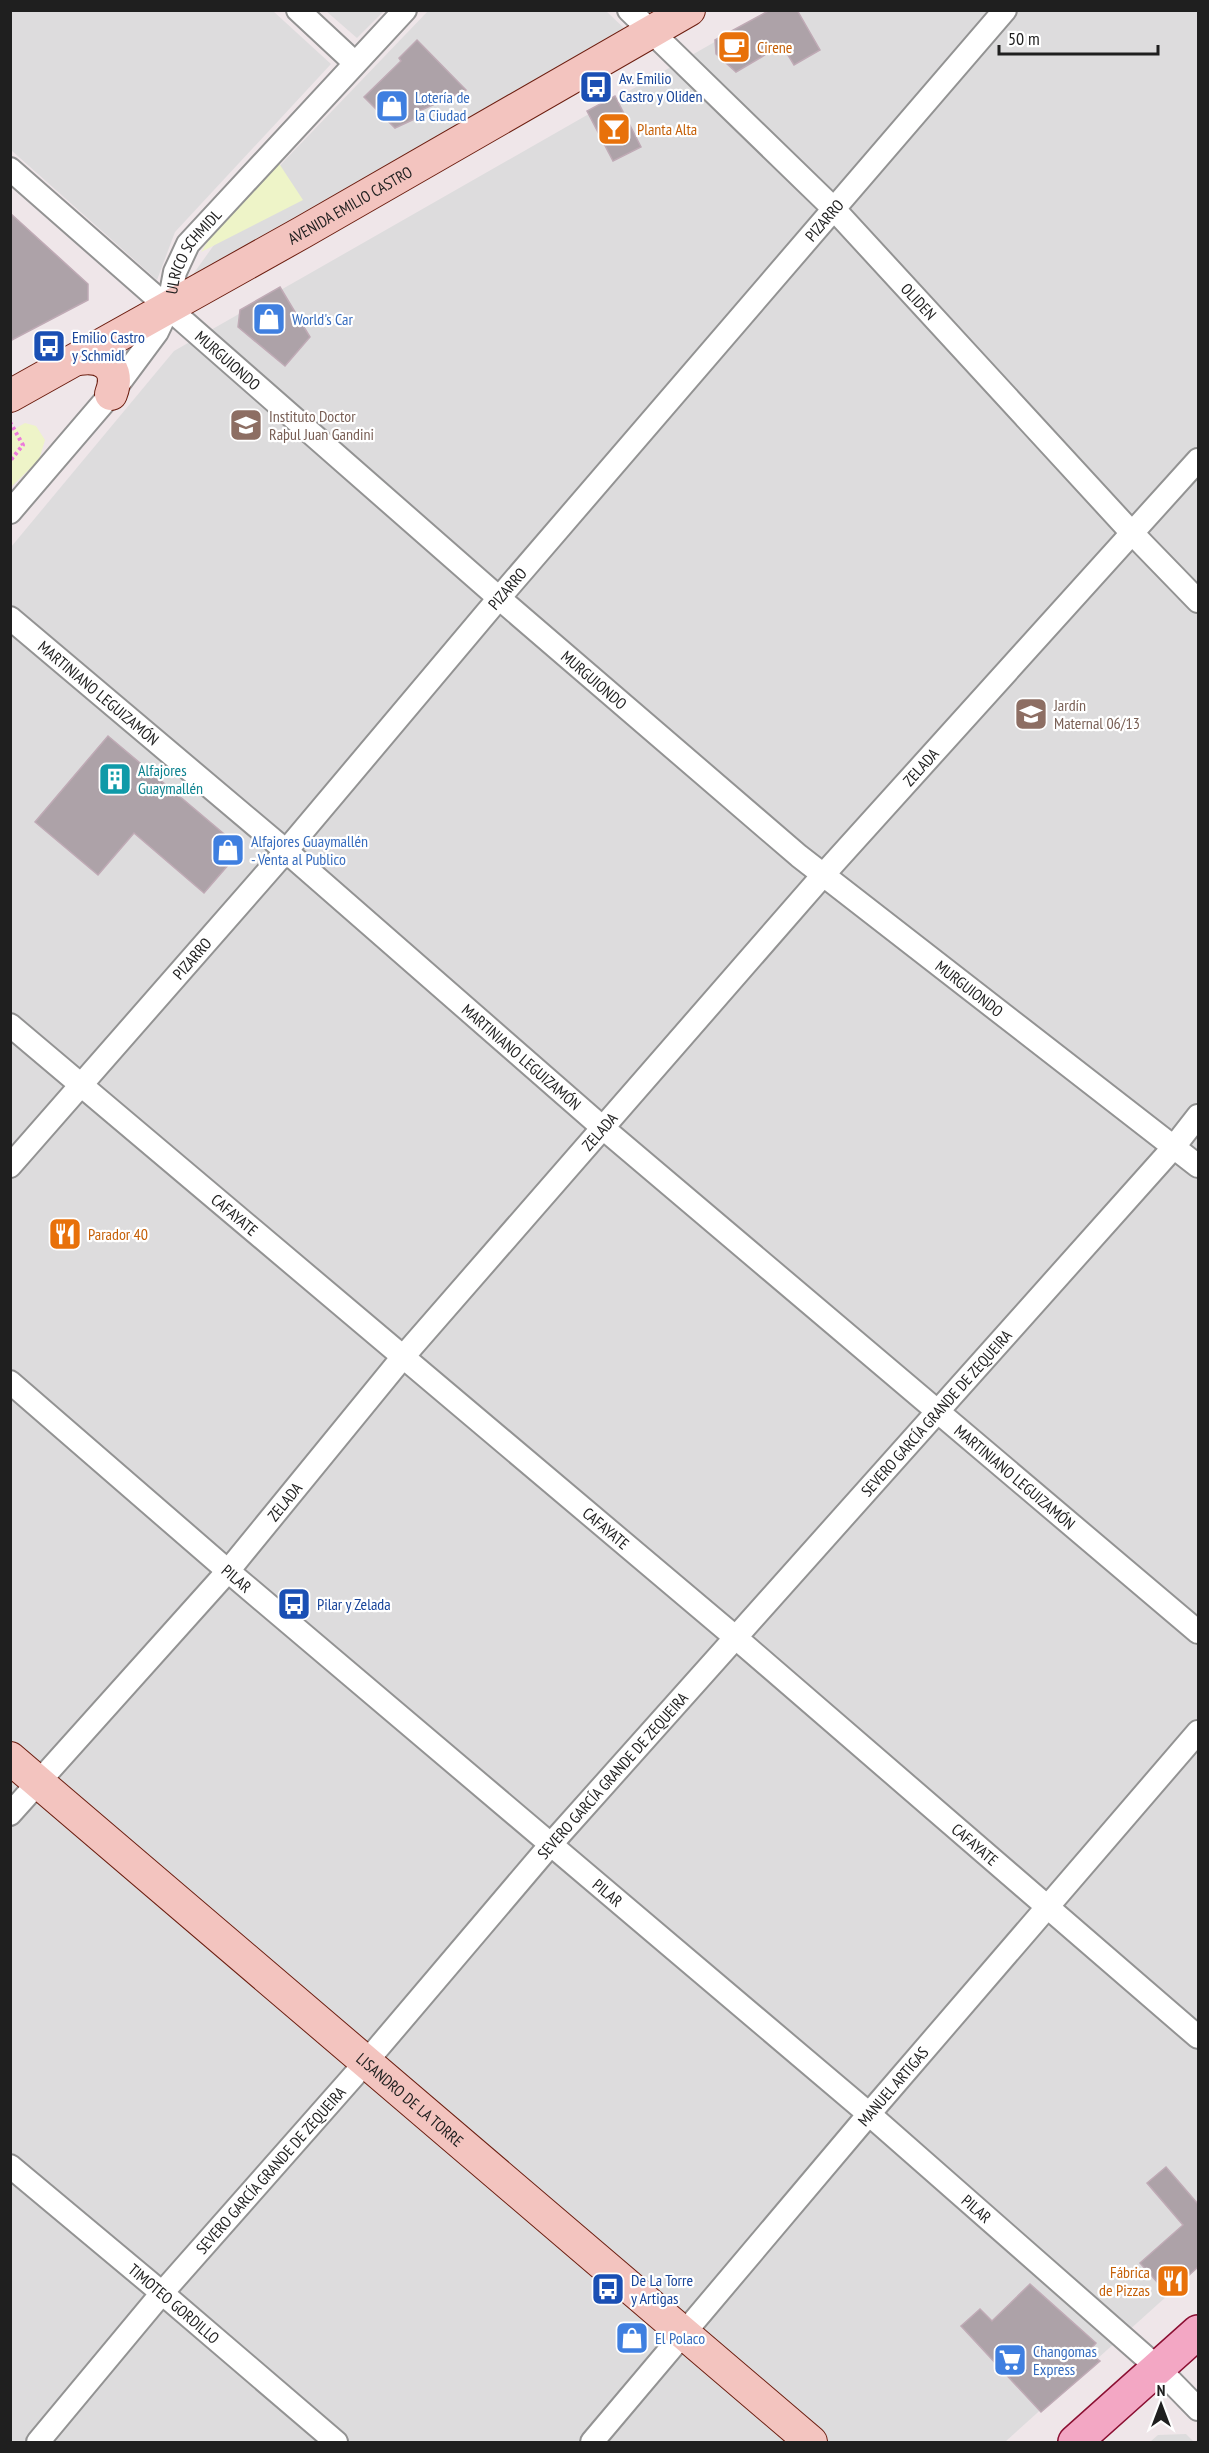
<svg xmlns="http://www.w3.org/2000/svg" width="1209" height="2453" viewBox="0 0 1209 2453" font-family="'PT Sans Narrow',sans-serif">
<rect width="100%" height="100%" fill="#efe6e9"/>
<g fill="#dddcdd">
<polygon points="11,10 273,11 331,64 175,232 157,280 11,150"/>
<polygon points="326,11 384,11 357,38"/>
<polygon points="428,11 606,11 624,28 189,280 231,221 285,160"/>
<polygon points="769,11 1198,11 1198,2268 1005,2442 11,2442 11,547 174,351"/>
<polygon points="1186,2434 1194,2442 1150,2442 1158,2435"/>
</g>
<g fill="#eef4c8">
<polygon points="278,162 303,200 201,252 210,238"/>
<polygon points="25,423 36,426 45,440 39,460 11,487 11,431"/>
</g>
<g fill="#ada2a8" stroke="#bfaab5" stroke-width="1.5">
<polygon points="770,10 797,10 820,50 794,65 782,45 736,72 716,54 715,40"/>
<polygon points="417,40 466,90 417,112 421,116 395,128 364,97 401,61 399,58"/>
<polygon points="615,96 641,147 613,161 587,111"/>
<polygon points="10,213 88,284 88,300 10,341"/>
<polygon points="280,287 310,337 285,366 238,327 240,310"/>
<polygon points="108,736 242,849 204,893 134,833 98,875 35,822"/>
<polygon points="1166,2167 1198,2204 1198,2267 1168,2294 1140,2263 1183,2225 1147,2183"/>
<polygon points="1030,2284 1096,2343 1088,2352 1100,2361 1041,2412 961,2326 980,2309 992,2321"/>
</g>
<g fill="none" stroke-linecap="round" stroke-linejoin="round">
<g stroke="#939393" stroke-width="26">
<g id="street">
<polyline points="298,10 355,63"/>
<path id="s1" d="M629 10 833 208 1132 533 1198 601"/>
<path id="s2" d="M10 169 499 598 799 856 1198 1166"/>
<path id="s3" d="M10 512 111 394 157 332 168 309 175 272 188 244 405 10"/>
<path id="s4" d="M10 618 286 851 603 1128 1198 1632"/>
<path id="s5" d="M10 1025 735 1637 1198 2037"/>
<path id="s6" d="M10 1166 286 851 499 598 1005 10"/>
<path id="s7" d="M10 1382 228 1571 869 2114 1158 2368 1198 2409"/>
<path id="s8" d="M10 1814 228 1571 402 1358 824 874 1198 460"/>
<path id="s9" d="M10 2166 162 2293 336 2442"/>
<path id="s10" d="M38 2442 162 2293 366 2062 552 1843 1173 1148 1198 1116"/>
<path id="s11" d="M592 2442 869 2114 1198 1732"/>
</g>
</g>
<g stroke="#6c1e10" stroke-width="34">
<g id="secondary">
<path d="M79 359C104 355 121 368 111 394"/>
<path id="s12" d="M10 396 303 232 689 10"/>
<path id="s13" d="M10 1758 811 2442"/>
</g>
</g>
<g stroke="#8b0f32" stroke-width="36">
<polyline id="primary" points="1075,2442 1198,2332"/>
</g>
<polyline stroke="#ec7adb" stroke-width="4" stroke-dasharray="3 3" stroke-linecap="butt" points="10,422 23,445 10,461"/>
<use href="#street" stroke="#fff" stroke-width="22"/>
<use href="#secondary" stroke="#f3c4bf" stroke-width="32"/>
<use href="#primary" stroke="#f3a7c4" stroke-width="33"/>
</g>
<defs>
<g id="cafe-square" transform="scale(1.725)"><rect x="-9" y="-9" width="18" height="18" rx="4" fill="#e8710a" stroke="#fff"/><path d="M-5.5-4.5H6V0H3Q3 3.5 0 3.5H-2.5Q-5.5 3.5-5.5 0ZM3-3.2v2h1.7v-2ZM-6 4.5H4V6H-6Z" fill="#fff"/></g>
<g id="bus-square" transform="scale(1.725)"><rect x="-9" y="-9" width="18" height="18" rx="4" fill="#1a4fb4" stroke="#fff"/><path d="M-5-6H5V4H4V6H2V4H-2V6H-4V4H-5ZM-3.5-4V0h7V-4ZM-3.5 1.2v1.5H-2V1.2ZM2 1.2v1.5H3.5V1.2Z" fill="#fff"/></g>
<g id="shop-square" transform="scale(1.725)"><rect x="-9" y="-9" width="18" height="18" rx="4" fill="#3f7fe0" stroke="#fff"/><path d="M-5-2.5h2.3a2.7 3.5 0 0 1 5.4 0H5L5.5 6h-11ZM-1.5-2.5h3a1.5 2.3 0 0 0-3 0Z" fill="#fff"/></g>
<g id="bar-square" transform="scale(1.725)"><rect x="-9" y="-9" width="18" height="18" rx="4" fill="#e8710a" stroke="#fff"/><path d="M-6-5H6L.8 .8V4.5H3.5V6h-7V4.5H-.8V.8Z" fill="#fff"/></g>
<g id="school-square" transform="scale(1.725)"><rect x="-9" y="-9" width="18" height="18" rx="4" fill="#8d6e63" stroke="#fff"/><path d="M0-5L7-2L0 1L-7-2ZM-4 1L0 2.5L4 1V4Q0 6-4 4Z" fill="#fff"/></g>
<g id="building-square" transform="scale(1.725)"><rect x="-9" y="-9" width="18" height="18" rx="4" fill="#0f9aa8" stroke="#fff"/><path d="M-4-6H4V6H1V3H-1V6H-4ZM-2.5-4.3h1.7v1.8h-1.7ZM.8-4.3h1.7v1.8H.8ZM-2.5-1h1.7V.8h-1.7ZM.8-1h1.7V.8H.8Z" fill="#fff"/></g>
<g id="restaurant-square" transform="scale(1.725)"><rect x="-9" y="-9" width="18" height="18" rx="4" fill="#e8710a" stroke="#fff"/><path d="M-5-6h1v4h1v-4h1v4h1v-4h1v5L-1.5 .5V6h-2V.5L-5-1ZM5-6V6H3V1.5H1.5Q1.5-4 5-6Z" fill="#fff"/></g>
<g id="supermarket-square" transform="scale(1.725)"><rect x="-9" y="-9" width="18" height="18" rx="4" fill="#3f7fe0" stroke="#fff"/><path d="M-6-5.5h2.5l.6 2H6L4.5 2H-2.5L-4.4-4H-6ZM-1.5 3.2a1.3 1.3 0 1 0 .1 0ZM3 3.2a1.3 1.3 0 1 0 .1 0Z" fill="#fff"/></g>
</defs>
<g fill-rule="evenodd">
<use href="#cafe-square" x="734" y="47"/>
<use href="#bus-square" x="596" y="87"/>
<use href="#shop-square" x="392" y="106"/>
<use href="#bar-square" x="614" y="129"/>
<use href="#shop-square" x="269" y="319"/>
<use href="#bus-square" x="49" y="346"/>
<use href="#school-square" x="246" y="425"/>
<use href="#school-square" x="1031" y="714"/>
<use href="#building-square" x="115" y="779"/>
<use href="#shop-square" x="228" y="850"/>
<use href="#restaurant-square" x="65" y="1234"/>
<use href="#bus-square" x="294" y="1604"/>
<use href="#restaurant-square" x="1173" y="2281"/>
<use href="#bus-square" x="608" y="2289"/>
<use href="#shop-square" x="632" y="2338"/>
<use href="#supermarket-square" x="1010" y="2360"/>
</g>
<g text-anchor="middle" stroke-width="4.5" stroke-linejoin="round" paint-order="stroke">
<g font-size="16" fill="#c56008" stroke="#fff" text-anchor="start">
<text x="757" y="53">Cirene</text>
<text x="637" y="135">Planta Alta</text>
<text x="88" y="1240">Parador 40</text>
<text x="1150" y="2278" text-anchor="end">Fábrica<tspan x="1150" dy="18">de Pizzas</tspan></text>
</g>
<g font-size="16" fill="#164399" stroke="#fff" text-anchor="start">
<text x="619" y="84">Av. Emilio<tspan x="619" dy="18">Castro y Oliden</tspan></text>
<text x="72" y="343">Emilio Castro<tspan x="72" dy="18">y Schmidl</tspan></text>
<text x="317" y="1610">Pilar y Zelada</text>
<text x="631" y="2286">De La Torre<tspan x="631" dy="18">y Artigas</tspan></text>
</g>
<g font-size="16" fill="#366cbe" stroke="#fff" text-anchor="start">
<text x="415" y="103">Lotería de<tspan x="415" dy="18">la Ciudad</tspan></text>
<text x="292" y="325">World's Car</text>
<text x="251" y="847">Alfajores Guaymallén<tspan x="251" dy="18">- Venta al Publico</tspan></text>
<text x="655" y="2344">El Polaco</text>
<text x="1033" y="2357">Changomas<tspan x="1033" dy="18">Express</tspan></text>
</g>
<g font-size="16" fill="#1f1f1f" stroke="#fff">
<text dy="6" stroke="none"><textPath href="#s12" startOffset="390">AVENIDA EMILIO CASTRO</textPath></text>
<text dy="6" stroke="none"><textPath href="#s6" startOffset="1248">PIZARRO</textPath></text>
<text dy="6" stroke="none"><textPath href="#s3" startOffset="322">ULRICO SCHMIDL</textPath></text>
<text dy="6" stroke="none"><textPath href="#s1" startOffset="411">OLIDEN</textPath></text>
<text dy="6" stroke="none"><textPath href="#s2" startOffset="290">MURGUIONDO</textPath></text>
<text dy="6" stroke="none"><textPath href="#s6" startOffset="762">PIZARRO</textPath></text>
<text dy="6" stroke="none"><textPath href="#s2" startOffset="776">MURGUIONDO</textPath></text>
<text dy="6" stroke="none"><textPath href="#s4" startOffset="116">MARTINIANO LEGUIZAMÓN</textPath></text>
<text dy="6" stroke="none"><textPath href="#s8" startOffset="1388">ZELADA</textPath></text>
<text dy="6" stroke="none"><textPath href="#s6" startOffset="276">PIZARRO</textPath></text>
<text dy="6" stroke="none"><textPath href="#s2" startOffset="1262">MURGUIONDO</textPath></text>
<text dy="6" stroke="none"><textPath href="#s4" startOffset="674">MARTINIANO LEGUIZAMÓN</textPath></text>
<text dy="6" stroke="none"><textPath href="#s8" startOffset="902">ZELADA</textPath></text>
<text dy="6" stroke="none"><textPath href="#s5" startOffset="294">CAFAYATE</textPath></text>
<text dy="6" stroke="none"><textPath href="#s10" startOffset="1366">SEVERO GARCÍA GRANDE DE ZEQUEIRA</textPath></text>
<text dy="6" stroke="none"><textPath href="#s4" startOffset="1322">MARTINIANO LEGUIZAMÓN</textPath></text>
<text dy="6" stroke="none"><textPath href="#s8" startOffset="416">ZELADA</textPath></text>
<text dy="6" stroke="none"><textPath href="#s5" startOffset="780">CAFAYATE</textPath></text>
<text dy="6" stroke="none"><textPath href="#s7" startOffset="300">PILAR</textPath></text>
<text dy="6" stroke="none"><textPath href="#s10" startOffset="880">SEVERO GARCÍA GRANDE DE ZEQUEIRA</textPath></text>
<text dy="6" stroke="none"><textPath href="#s5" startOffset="1266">CAFAYATE</textPath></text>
<text dy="6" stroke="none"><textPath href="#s7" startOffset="786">PILAR</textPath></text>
<text dy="6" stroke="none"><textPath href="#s11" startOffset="466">MANUEL ARTIGAS</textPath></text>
<text dy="6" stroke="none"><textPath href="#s13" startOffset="526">LISANDRO DE LA TORRE</textPath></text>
<text dy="6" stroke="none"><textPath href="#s10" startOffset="358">SEVERO GARCÍA GRANDE DE ZEQUEIRA</textPath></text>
<text dy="6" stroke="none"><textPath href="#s7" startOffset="1272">PILAR</textPath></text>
<text dy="6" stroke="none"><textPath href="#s9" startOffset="214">TIMOTEO GORDILLO</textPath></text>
</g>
<g font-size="16" fill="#785e54" stroke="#fff" text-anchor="start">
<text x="269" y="422">Instituto Doctor<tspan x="269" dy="18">Raþul Juan Gandini</tspan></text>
<text x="1054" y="711">Jardín<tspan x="1054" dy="18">Maternal 06/13</tspan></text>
</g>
<g font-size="16" fill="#0d838f" stroke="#fff" text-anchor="start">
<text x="138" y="776">Alfajores<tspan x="138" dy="18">Guaymallén</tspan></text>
</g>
</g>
<rect width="1209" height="2453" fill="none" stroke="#1f1f1f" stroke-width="24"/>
<g transform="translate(1161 2405)" stroke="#ffffff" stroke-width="4.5" paint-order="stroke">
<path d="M0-4.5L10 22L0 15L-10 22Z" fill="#1f1f1f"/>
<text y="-9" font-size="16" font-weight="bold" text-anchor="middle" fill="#1f1f1f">N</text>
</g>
<path d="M999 45v9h159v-9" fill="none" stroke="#1f1f1f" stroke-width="3"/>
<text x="1008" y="45" font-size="18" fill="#1f1f1f" stroke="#ffffff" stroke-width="4.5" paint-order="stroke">50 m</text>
</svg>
